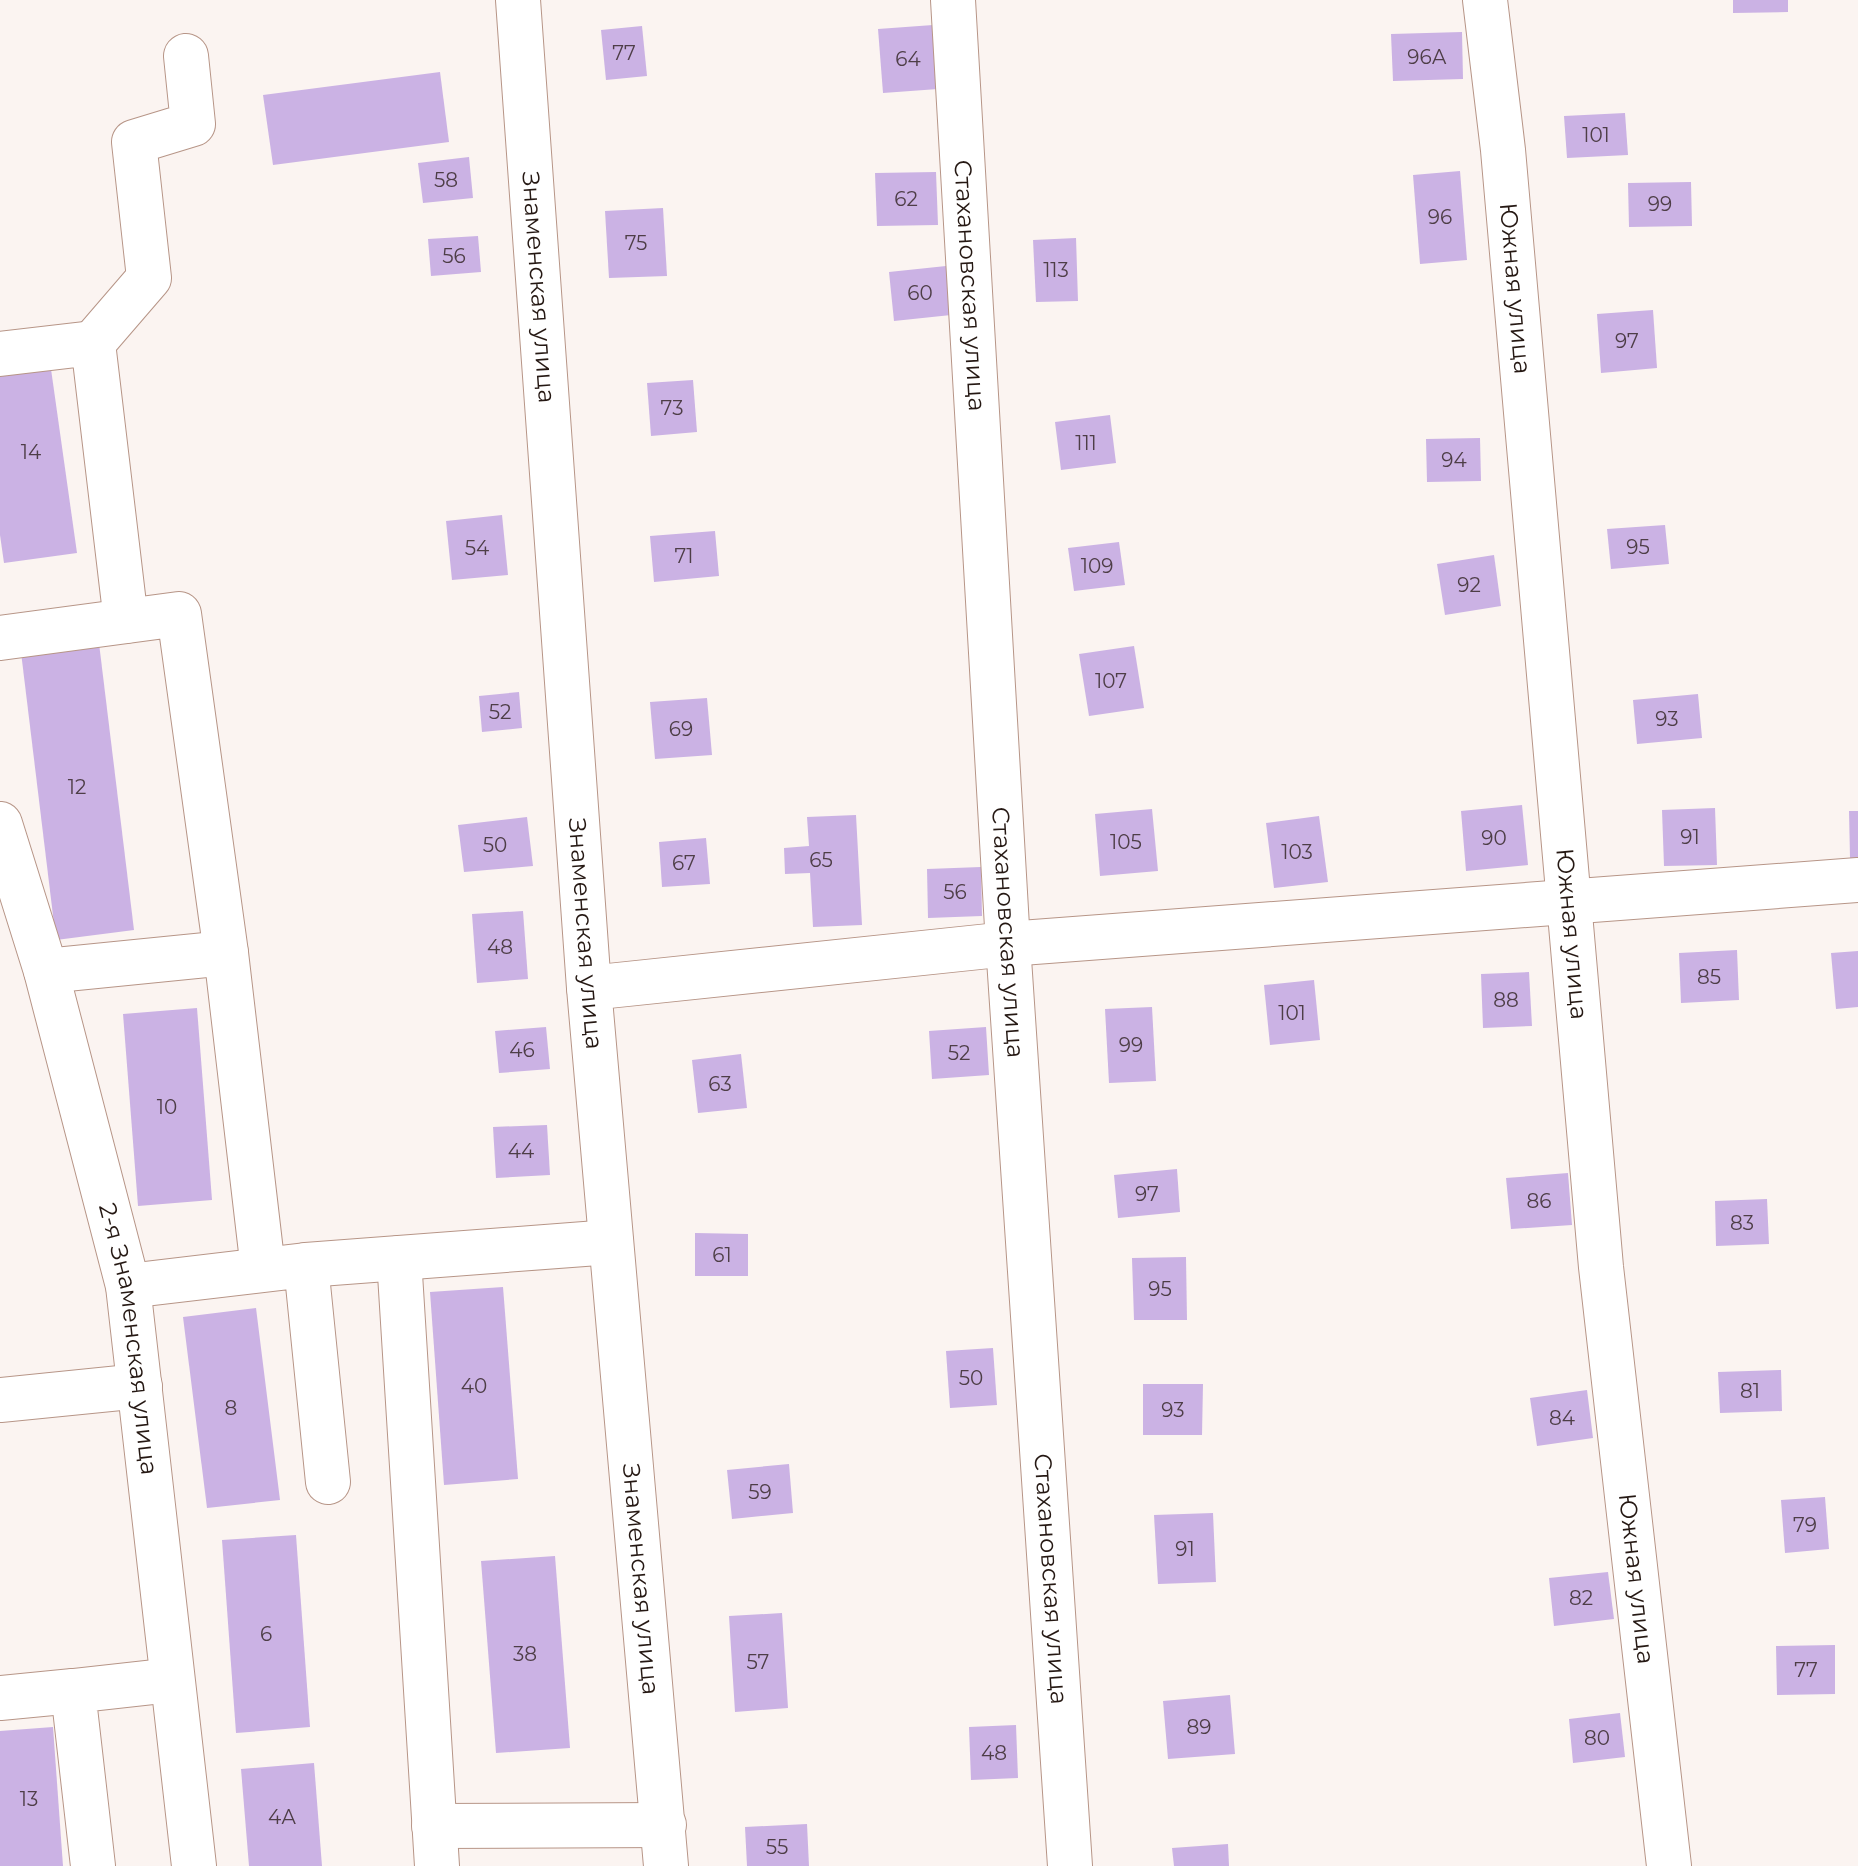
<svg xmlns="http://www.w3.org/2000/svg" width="1858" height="1866" viewBox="0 0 1858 1866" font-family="Montserrat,sans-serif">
<rect width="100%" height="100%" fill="#fbf4f1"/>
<g fill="#cbb2e4">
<polygon points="1733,0 1788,0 1788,12 1733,13"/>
<polygon points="933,25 938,89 883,93 878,29"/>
<polygon points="642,26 647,76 606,80 601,30"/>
<polygon points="1462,32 1463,79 1393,81 1391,34"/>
<polygon points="440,72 449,142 273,165 263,95"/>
<polygon points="1625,113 1628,155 1567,158 1564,116"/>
<polygon points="469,157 473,198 423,203 418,163"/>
<polygon points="1460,171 1467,260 1420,264 1413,175"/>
<polygon points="936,172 938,225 877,226 875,173"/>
<polygon points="1691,182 1692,226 1629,227 1628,183"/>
<polygon points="663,208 667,276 609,278 605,211"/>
<polygon points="478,236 481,272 431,276 428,239"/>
<polygon points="1076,238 1078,301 1036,302 1033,240"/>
<polygon points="946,266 951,315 894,321 889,272"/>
<polygon points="1653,310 1657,368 1601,373 1597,314"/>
<polygon points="50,362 77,553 4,563 0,535 0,369"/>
<polygon points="693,380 697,432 651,436 647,383"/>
<polygon points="1110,415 1116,463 1061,470 1055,422"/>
<polygon points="1480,438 1481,481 1427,482 1426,439"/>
<polygon points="502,515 508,575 452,580 446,521"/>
<polygon points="1665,525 1669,564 1611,569 1607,529"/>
<polygon points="715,531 719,576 654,582 650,536"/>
<polygon points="1119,542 1125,585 1074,591 1068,548"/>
<polygon points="1494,555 1501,606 1445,615 1437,564"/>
<polygon points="98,635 134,930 56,940 20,644"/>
<polygon points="1134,646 1144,708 1089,716 1079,654"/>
<polygon points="519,692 522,728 482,732 479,696"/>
<polygon points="1698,694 1702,738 1637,744 1633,700"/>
<polygon points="707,698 712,755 655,759 650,702"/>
<polygon points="1522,805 1528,865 1466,871 1461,811"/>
<polygon points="1715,808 1717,865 1664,866 1662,810"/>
<polygon points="1152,809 1158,871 1100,876 1095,814"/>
<polygon points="1849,811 1858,811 1858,858 1850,858"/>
<polygon points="856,815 862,925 813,927 810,873 785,874 784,848 809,846 807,817"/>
<polygon points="1319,816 1328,882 1274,888 1266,823"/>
<polygon points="527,817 533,866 464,872 458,825"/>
<polygon points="706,838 710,884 662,887 659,842"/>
<polygon points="981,867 982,916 928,918 927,869"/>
<polygon points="523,911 528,979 477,983 472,914"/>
<polygon points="1737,950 1739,1000 1681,1003 1679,953"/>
<polygon points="1858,951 1858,1007 1836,1009 1831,953"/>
<polygon points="1529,972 1532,1026 1483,1028 1481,974"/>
<polygon points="1314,980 1320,1040 1270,1045 1264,985"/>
<polygon points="1152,1007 1156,1081 1109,1083 1105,1009"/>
<polygon points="197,1008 212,1200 138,1206 123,1014"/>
<polygon points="546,1027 550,1069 499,1073 495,1031"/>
<polygon points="986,1027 989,1075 932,1079 929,1031"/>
<polygon points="741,1054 747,1108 698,1113 692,1060"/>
<polygon points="547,1125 550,1175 496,1178 493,1127"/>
<polygon points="1177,1169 1180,1212 1118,1218 1114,1175"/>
<polygon points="1568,1173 1572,1225 1511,1229 1506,1178"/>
<polygon points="1767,1199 1769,1244 1716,1246 1715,1201"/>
<polygon points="695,1233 748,1234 748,1276 695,1276"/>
<polygon points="1186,1257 1187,1320 1134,1320 1132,1258"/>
<polygon points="503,1287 518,1479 444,1485 430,1292"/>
<polygon points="256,1308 280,1500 207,1508 183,1317"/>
<polygon points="993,1348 997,1405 950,1408 946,1351"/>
<polygon points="1781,1370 1782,1411 1720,1413 1718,1372"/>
<polygon points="1143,1384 1203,1384 1202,1435 1143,1435"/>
<polygon points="1587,1390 1593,1438 1537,1446 1530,1398"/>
<polygon points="789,1464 793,1513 732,1519 727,1470"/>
<polygon points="1825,1497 1829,1549 1785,1553 1781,1500"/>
<polygon points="1213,1513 1216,1582 1158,1584 1154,1515"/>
<polygon points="296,1535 310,1727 236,1733 222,1540"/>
<polygon points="555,1556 570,1748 496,1753 481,1561"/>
<polygon points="1608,1572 1614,1619 1554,1626 1549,1578"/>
<polygon points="782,1613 788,1708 735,1712 729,1616"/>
<polygon points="1835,1645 1835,1694 1777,1695 1776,1646"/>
<polygon points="1230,1695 1235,1754 1168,1759 1163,1701"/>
<polygon points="1620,1713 1625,1757 1573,1763 1569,1719"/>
<polygon points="1016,1725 1018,1778 971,1780 969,1727"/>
<polygon points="53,1727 63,1866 0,1866 0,1731"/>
<polygon points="314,1763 322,1866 249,1866 241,1769"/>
<polygon points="807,1824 809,1866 747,1866 745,1827"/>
<polygon points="1228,1844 1229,1866 1174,1866 1172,1848"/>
</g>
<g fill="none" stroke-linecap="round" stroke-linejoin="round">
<g stroke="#b79587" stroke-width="46">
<g id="minor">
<path id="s1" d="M518 0 589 988 666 1866"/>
<path id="s2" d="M953 0 1008 944 1070 1866"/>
<path id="s3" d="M1485 0 1503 150 1601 1267 1669 1866"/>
<polyline points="93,343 149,278 134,142 193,124 186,56"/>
<polyline points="0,354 93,343 126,621"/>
<polyline points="0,638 179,614 226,953"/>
<path id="s4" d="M0 824 46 971 128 1286 194 1866"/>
<polyline points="46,971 226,953 263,1269"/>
<polyline points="589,988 1008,944 1858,880"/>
<polyline points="399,1258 437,1866"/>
<polyline points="306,1265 611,1242"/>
<polyline points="128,1286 306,1265 328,1482"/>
<polyline points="0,1400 140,1386"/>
<polyline points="0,1698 73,1691"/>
<polyline points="434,1826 664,1825"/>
<polyline points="93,1866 73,1691 172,1680"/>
</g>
</g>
<use href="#minor" stroke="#fff" stroke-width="44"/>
</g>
<g text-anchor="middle" stroke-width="7" stroke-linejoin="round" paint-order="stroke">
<g font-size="20" fill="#4e3e47">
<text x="624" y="60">77</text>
<text x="1427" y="64">96А</text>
<text x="908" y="66">64</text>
<text x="1596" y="142">101</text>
<text x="446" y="187">58</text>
<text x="906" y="206">62</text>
<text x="1660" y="211">99</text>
<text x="1440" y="224">96</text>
<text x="636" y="250">75</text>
<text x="454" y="263">56</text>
<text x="1056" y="277">113</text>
<text x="920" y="300">60</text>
<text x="1627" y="348">97</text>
<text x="672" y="415">73</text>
<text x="1086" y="450">111</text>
<text x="31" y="459">14</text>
<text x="1454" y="467">94</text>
<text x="1638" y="554">95</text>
<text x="477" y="555">54</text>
<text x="684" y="563">71</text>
<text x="1097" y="573">109</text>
<text x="1469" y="592">92</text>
<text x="1111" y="688">107</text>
<text x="500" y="719">52</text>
<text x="1667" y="726">93</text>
<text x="681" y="736">69</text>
<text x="77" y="794">12</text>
<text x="1690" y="844">91</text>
<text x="1494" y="845">90</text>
<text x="1126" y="849">105</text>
<text x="495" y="852">50</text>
<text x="1297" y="859">103</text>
<text x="821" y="867">65</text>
<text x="684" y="870">67</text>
<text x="955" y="899">56</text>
<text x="500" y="954">48</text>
<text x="1709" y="984">85</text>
<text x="1506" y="1007">88</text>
<text x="1292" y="1020">101</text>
<text x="1131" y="1052">99</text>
<text x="522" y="1057">46</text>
<text x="959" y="1060">52</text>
<text x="720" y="1091">63</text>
<text x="167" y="1114">10</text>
<text x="521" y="1158">44</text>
<text x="1147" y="1201">97</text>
<text x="1539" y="1208">86</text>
<text x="1742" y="1230">83</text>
<text x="722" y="1262">61</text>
<text x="1160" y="1296">95</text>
<text x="971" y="1385">50</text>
<text x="474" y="1393">40</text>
<text x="1750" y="1398">81</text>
<text x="231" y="1415">8</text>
<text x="1173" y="1417">93</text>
<text x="1562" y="1425">84</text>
<text x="760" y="1499">59</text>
<text x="1805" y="1532">79</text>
<text x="1185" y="1556">91</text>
<text x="1581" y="1605">82</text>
<text x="266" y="1641">6</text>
<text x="525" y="1661">38</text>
<text x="758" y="1669">57</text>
<text x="1806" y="1677">77</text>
<text x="1199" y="1734">89</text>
<text x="1597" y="1745">80</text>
<text x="994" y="1760">48</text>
<text x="29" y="1806">13</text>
<text x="282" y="1824">4А</text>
<text x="777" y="1854">55</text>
</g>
<g font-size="24" fill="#251813" stroke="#fff">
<text dy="8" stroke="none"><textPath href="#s2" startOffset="286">Стахановская улица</textPath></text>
<text dy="8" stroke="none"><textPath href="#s1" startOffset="288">Знаменская улица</textPath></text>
<text dy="8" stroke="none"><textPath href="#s3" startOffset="290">Южная улица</textPath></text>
<text dy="8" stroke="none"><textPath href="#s2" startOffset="934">Стахановская улица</textPath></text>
<text dy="8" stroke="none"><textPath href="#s1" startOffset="936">Знаменская улица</textPath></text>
<text dy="8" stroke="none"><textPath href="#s3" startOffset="938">Южная улица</textPath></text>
<text dy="8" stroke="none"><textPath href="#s4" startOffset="532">2-я Знаменская улица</textPath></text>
<text dy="8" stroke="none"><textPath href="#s3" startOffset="1586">Южная улица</textPath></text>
<text dy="8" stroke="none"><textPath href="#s1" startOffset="1584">Знаменская улица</textPath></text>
<text dy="8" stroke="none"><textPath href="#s2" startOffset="1582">Стахановская улица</textPath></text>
</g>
</g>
</svg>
